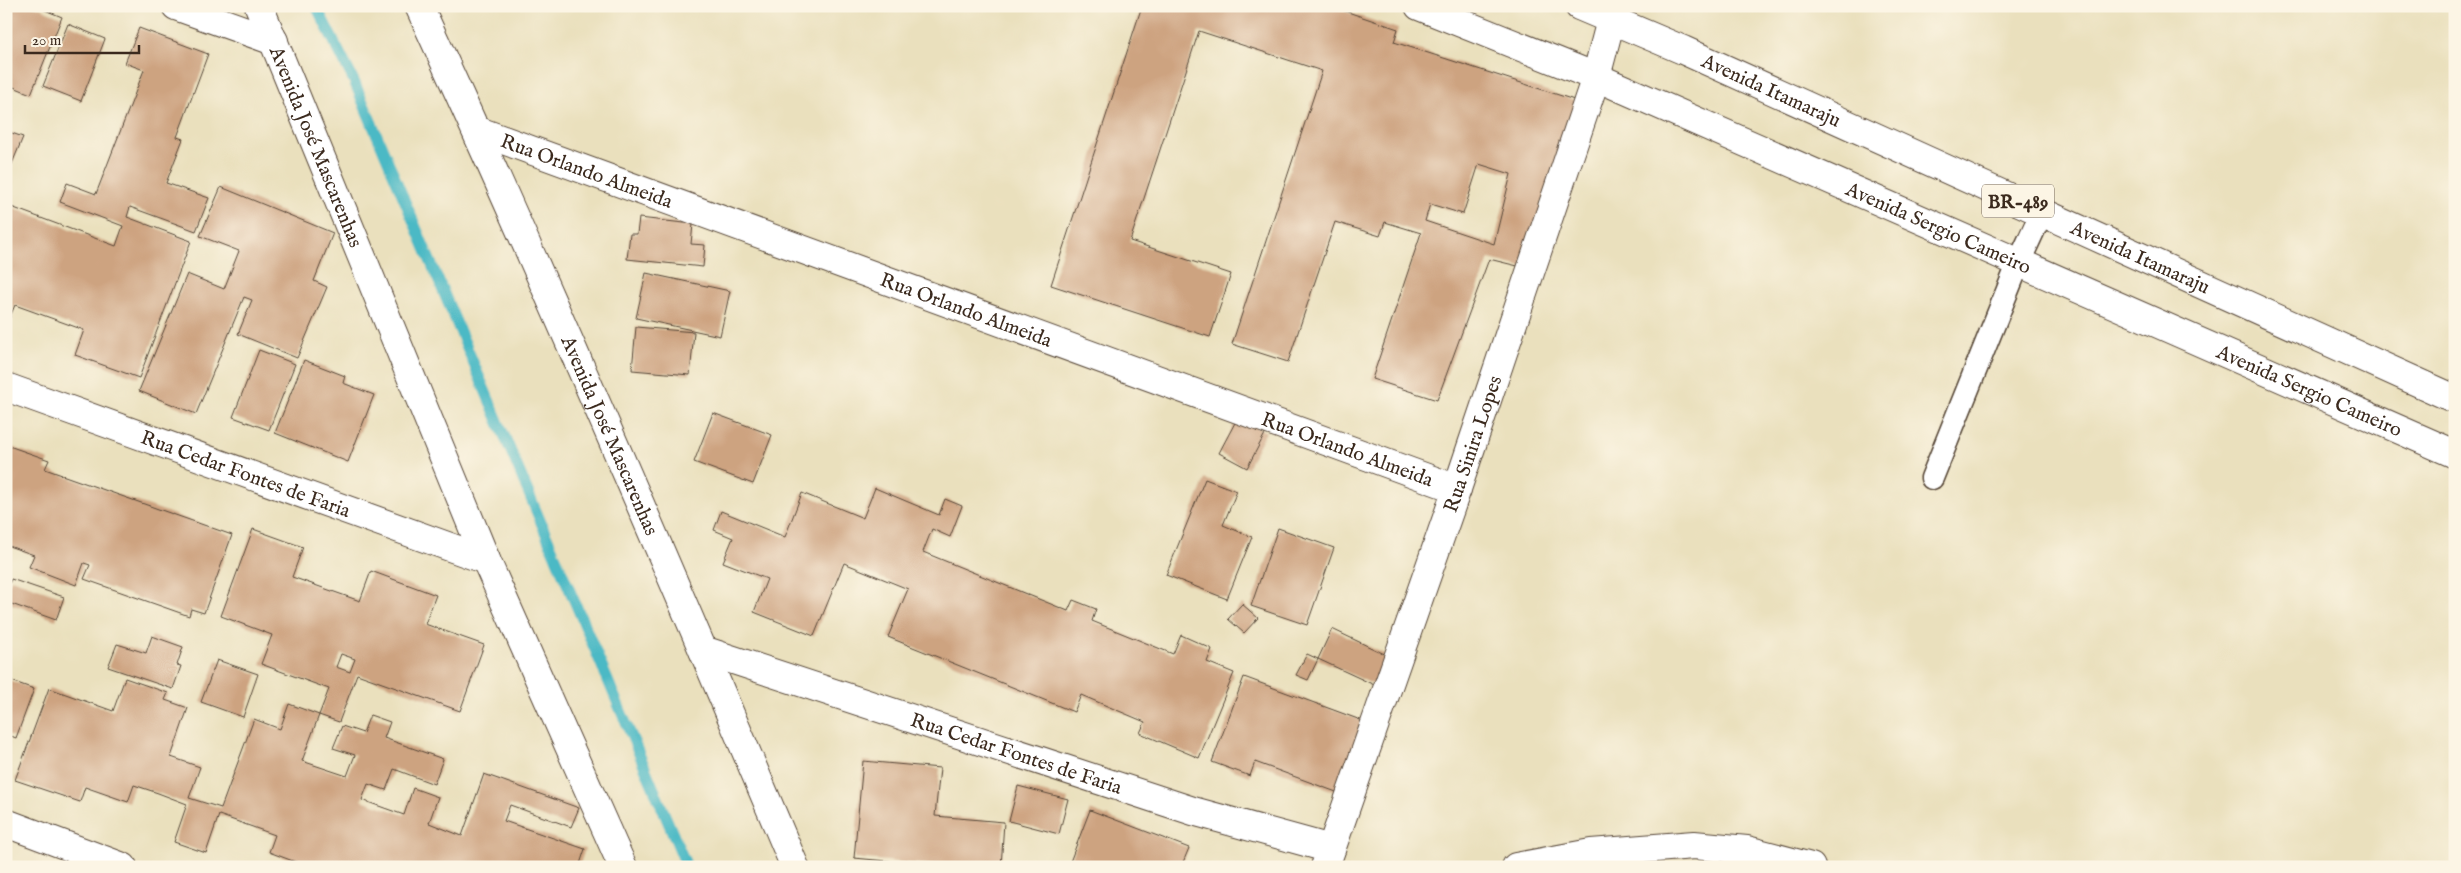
<svg xmlns="http://www.w3.org/2000/svg" width="2461" height="873" viewBox="0 0 2461 873" font-family="'IM FELL English',serif">
<rect width="100%" height="100%" fill="#fcf5e5"/>
<filter id="ink" filterUnits="userSpaceOnUse"><feTurbulence type="fractalNoise" baseFrequency=".02" numOctaves="2"/><feDisplacementMap in="SourceGraphic" scale="10" xChannelSelector="R" yChannelSelector="G"/><feConvolveMatrix kernelMatrix="1 2 1 2 8 2 1 2 1" color-interpolation-filters="sRGB"/></filter>
<filter id="wash" filterUnits="userSpaceOnUse"><feTurbulence type="fractalNoise" baseFrequency=".0096" numOctaves="4" result="noise"/><feDisplacementMap in="SourceGraphic" scale="20" xChannelSelector="R" yChannelSelector="G"/><feGaussianBlur stdDeviation="1.12" result="paint"/><feColorMatrix in="noise" values="0 0 0 0 0 0 0 0 0 0 0 0 0 0 0 0 0 1.4 0 .05"/><feComposite in="paint" operator="in"/></filter>
<g filter="url(#wash)">
<rect width="100%" height="100%" fill="#eae0bd"/>
<g fill="none" stroke-linecap="round" stroke-linejoin="round">
<polyline stroke="#4bb9c5" stroke-width="11" points="316,6 354,81 687,867"/>
</g>
<g id="blocks">
<g fill="#cda380" fill-rule="evenodd">
<polygon points="6,6 35,6 62,17 31,94 6,84"/>
<path d="M1142 6H1330L1398 29 1394 42 1593 106 1538 271 1489 259 1437 400 1372 379 1421 233 1385 222 1380 236 1335 222 1288 362 1232 344 1322 71 1199 31 1130 241 1231 274 1210 337 1051 285ZM1479 164 1511 174 1494 244 1425 221 1430 204 1463 214Z"/>
<polygon points="68,24 105,39 81,101 43,86"/>
<polygon points="139,28 208,54 177,137 183,139 166,183 209,198 196,231 130,207 127,217 191,241 139,378 75,355 84,330 15,305 6,326 6,205 116,246 123,226 60,202 67,183 96,194 144,70 125,63"/>
<polygon points="6,131 23,137 9,171 6,170"/>
<polygon points="221,187 333,233 314,281 327,287 297,358 238,334 252,300 244,297 196,414 139,391 187,274 224,289 239,251 200,236"/>
<polygon points="639,218 693,224 691,244 705,245 703,267 627,259 630,234 637,234"/>
<polygon points="646,273 730,291 720,336 636,318"/>
<polygon points="636,327 694,332 690,375 632,370"/>
<polygon points="259,350 295,364 269,430 233,417"/>
<polygon points="304,360 345,376 343,383 374,395 348,462 275,433"/>
<polygon points="713,413 772,435 753,484 694,462"/>
<polygon points="1238,417 1266,432 1247,468 1219,453"/>
<polygon points="6,445 49,460 45,469 232,535 204,613 191,609 189,616 84,579 90,565 84,563 76,585 29,567 34,555 6,545"/>
<polygon points="1205,479 1237,491 1223,525 1252,537 1227,599 1166,575"/>
<polygon points="875,488 939,515 945,499 962,506 950,537 932,529 923,552 1068,611 1073,600 1096,609 1092,621 1173,654 1181,635 1212,649 1207,662 1234,673 1199,758 1140,733 1145,722 1081,695 1074,712 888,637 908,589 844,563 814,636 754,612 767,579 723,562 733,538 714,530 721,511 785,537 802,493 863,518"/>
<polygon points="1278,528 1334,548 1307,625 1251,606"/>
<path d="M253 529 303 547 292 577 360 601 371 571 436 595 425 624 484 645 460 711 357 674 339 722 319 715 329 689 261 664 272 635 221 616ZM341 654 355 659 350 672 336 667Z"/>
<polygon points="11,579 64,597 56,620 6,602 6,591"/>
<polygon points="1242,604 1258,618 1244,633 1228,619"/>
<polygon points="1332,629 1397,660 1383,689 1318,659"/>
<polygon points="152,636 183,647 177,665 181,666 173,689 108,667 117,644 146,653"/>
<polygon points="1307,654 1318,659 1308,680 1296,675"/>
<polygon points="217,660 258,674 243,717 201,702"/>
<polygon points="1244,677 1366,722 1339,793 1255,762 1250,776 1212,762"/>
<polygon points="125,678 168,693 165,700 188,708 171,757 200,767 189,798 221,808 254,719 280,729 289,704 319,715 302,761 347,776 355,755 333,748 342,726 363,733 370,715 390,722 384,738 443,759 434,784 394,769 386,790 368,784 362,800 404,815 413,788 438,797 429,823 462,836 484,774 579,808 571,827 510,805 504,821 585,849 579,867 309,867 269,852 275,835 219,815 206,853 174,842 187,804 158,793 134,785 128,802 85,787 80,802 15,780 49,688 113,711"/>
<polygon points="6,679 34,689 16,738 6,734"/>
<polygon points="863,761 940,768 935,816 1004,822 1001,867 952,867 854,858"/>
<polygon points="1018,786 1068,799 1059,834 1009,821"/>
<polygon points="1090,810 1189,848 1181,867 1068,867"/>
</g>
</g>
</g>
<g filter="url(#ink)">
<use href="#blocks" fill-opacity="0" stroke="#554536" stroke-width="1"/>
<g fill="none" stroke-linecap="round" stroke-linejoin="round">
<g stroke="#554536" stroke-width="25">
<polyline id="lane" points="1932,478 2019,262 2042,212"/>
</g>
<g stroke="#554536" stroke-width="30">
<g id="street">
<polyline points="176,6 274,41"/>
<path id="s1" d="M259 6 486 560 623 867"/>
<path id="s2" d="M419 6C550 291 673 578 795 867"/>
<path id="s3" d="M1419 6 1596 77 2455 454"/>
<path id="s4" d="M476 130 1457 489"/>
<path id="s5" d="M6 387 486 560"/>
<path id="s6" d="M703 650 1193 811 1331 849"/>
<polyline points="6,823 123,867"/>
<path id="s7" d="M1325 867 1457 489 1596 77 1611 20"/>
</g>
</g>
<g stroke="#554536" stroke-width="30">
<polyline id="secondary" points="1516,867 1591,853 1694,845 1747,850 1811,867"/>
</g>
<g stroke="#554536" stroke-width="30">
<g id="primary">
<path id="s8" d="M1579 6 1683 50 2455 399"/>
</g>
</g>
<use href="#lane" stroke="#fff" stroke-width="22"/>
<use href="#street" stroke="#fff" stroke-width="28"/>
<use href="#secondary" stroke="#fff" stroke-width="28"/>
<use href="#primary" stroke="#fff" stroke-width="28"/>
</g>
</g>
<g text-anchor="middle" stroke-width="4" stroke-linejoin="round" paint-order="stroke">
<rect fill="#fcf5e5" stroke="#75675a" stroke-width="1" x="1982" y="184.5" width="72" height="33" rx="4"/>
<g font-size="19" font-weight="bold" fill="#3b2a1e">
<text x="2018" y="208">BR-489</text>
</g>
<g font-size="20" fill="#3b2a1e" stroke="#fcf5e5">
<text dy="7" stroke="none"><textPath href="#s8" startOffset="210">Avenida Itamaraju</textPath></text>
<text dy="7" stroke="none"><textPath href="#s1" startOffset="152">Avenida José Mascarenhas</textPath></text>
<text dy="7" stroke="none"><textPath href="#s4" startOffset="118">Rua Orlando Almeida</textPath></text>
<text dy="7" stroke="none"><textPath href="#s3" startOffset="565">Avenida Sergio Cameiro</textPath></text>
<text dy="7" stroke="none"><textPath href="#s8" startOffset="615">Avenida Itamaraju</textPath></text>
<text dy="7" stroke="none"><textPath href="#s4" startOffset="522">Rua Orlando Almeida</textPath></text>
<text dy="7" stroke="none"><textPath href="#s3" startOffset="970">Avenida Sergio Cameiro</textPath></text>
<text dy="7" stroke="none"><textPath href="#s2" startOffset="470">Avenida José Mascarenhas</textPath></text>
<text dy="7" stroke="none"><textPath href="#s7" startOffset="448">Rua Sinira Lopes</textPath></text>
<text dy="7" stroke="none"><textPath href="#s4" startOffset="928">Rua Orlando Almeida</textPath></text>
<text dy="7" stroke="none"><textPath href="#s5" startOffset="255">Rua Cedar Fontes de Faria</textPath></text>
<text dy="7" stroke="none"><textPath href="#s6" startOffset="330">Rua Cedar Fontes de Faria</textPath></text>
</g>
</g>
<rect width="2461" height="873" fill="none" stroke="#fcf5e5" stroke-width="25"/>
<path d="M25 45v8h114v-8" fill="none" stroke="#3b2a1e" stroke-width="2.5"/>
<text x="32" y="45" font-size="15" fill="#3b2a1e" stroke="#fcf5e5" stroke-width="4" paint-order="stroke">20 m</text>
</svg>
